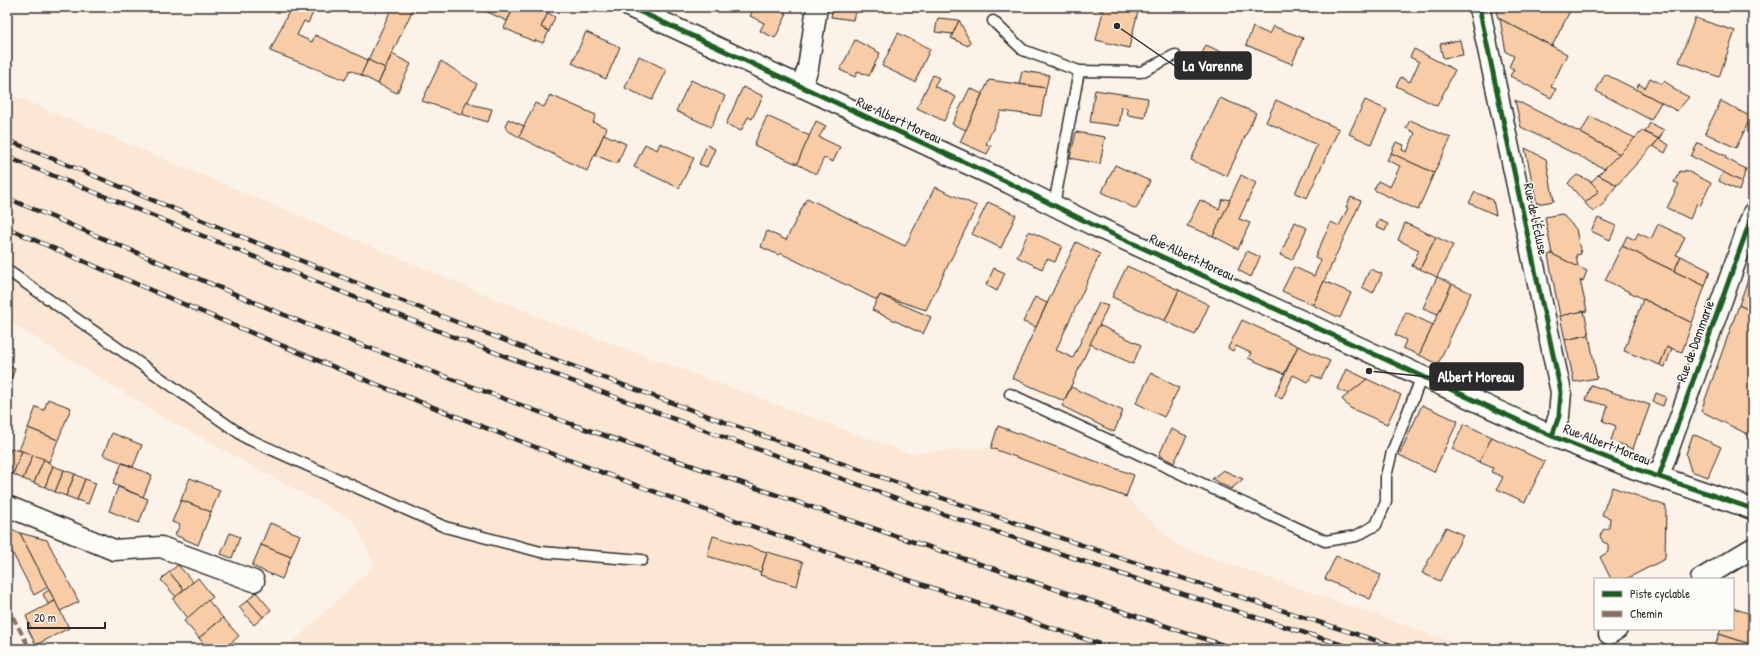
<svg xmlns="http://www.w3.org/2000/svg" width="1760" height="656" viewBox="0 0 1760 656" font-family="'Patrick Hand',sans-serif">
<rect width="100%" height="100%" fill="#fcf2e7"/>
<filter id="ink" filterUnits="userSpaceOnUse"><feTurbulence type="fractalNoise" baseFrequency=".025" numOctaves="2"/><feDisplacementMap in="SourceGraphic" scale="8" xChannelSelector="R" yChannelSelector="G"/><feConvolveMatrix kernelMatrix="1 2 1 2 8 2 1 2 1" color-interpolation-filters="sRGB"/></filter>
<g filter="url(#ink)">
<polygon fill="#fbe7d4" points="7,93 544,319 908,453 991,448 1126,497 1178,546 1472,649 286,649 375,565 354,521 165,418 7,320"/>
<g fill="#f8cca6" stroke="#2b2b2b">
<polygon points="291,7 316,7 308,23 304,21 297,35 312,42 315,35 368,60 361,75 350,70 345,80 270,51"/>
<polygon points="392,7 414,7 385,68 368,60"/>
<polygon points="482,7 514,7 507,21 481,9"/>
<polygon points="514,7 534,7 548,13 541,27 549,31 543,43 535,40 535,42 504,28"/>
<polygon points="755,7 773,7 787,14 775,38 760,31 764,23 750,16"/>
<polygon points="833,7 856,7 853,20 831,17"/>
<polygon points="1089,7 1139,7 1129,48 1096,40 1103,11"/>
<polygon points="1495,7 1572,7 1552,46 1498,18"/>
<polygon points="548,13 555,17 549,31 541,27"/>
<polygon points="938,18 959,20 953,34 935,32"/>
<polygon points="1695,18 1735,31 1719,77 1679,62"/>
<polygon points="1500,19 1567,54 1551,87 1556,89 1551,98 1510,76 1514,69 1509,67 1514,56 1506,52"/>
<polygon points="959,20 970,42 968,46 951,38"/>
<polygon points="1273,26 1303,38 1292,64 1246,45 1253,27 1269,34"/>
<polygon points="586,32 620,47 606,79 572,63"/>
<polygon points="898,33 930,49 915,82 882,66"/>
<polygon points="855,40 880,53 869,76 858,71 855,77 840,70"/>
<polygon points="1460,40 1463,55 1443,58 1440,44"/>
<polygon points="1206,45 1232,57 1224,76 1197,64"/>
<polygon points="1414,49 1455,70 1437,106 1396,86 1401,77 1410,82 1419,62 1410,57"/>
<polygon points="392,54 411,64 397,93 378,84"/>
<polygon points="639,56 667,70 652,100 625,88"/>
<polygon points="368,60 385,68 378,84 361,75"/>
<polygon points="441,61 477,84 461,114 422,101"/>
<polygon points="1022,71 1049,75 1046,88 1019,84"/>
<polygon points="1605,74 1661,102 1651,120 1596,91"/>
<polygon points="933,75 939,78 934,86 956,97 944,121 917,108"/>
<polygon points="1650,78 1662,84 1664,81 1673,87 1673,89 1689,97 1677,111 1636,89 1639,84 1645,88"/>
<polygon points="691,80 725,96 711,127 676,111"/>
<polygon points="989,80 1046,88 1041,116 1001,111 986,144 991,146 987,154 960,142"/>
<polygon points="743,87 763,96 752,119 748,117 741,131 726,124"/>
<polygon points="970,88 982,94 966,130 952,124"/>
<polygon points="1095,90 1148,98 1145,118 1128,115 1127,108 1122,107 1119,126 1090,122"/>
<polygon points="550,95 596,115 593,122 607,128 587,171 519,137 535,103 544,107"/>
<polygon points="1220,98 1256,113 1227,176 1191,160"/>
<polygon points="1276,100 1339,129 1307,198 1295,193 1317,145 1266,122"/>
<polygon points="1365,100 1387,110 1371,144 1349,134"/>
<polygon points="1515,100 1581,133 1620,154 1605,169 1521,127"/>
<polygon points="467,101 474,105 492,109 488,122 461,114"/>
<polygon points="1721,101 1751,117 1736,148 1705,133"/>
<polygon points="767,116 810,136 797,164 754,145"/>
<polygon points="1590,116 1635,138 1620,154 1581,133"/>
<polygon points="508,119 524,126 519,137 507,130 505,126"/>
<polygon points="1410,120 1451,138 1434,173 1391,153 1396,142 1404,145 1402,150 1407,152 1415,133 1406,128"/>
<polygon points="816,121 826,126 819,137 840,147 833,162 824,158 816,174 797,164"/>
<polygon points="1650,123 1664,130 1659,139 1645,132"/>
<polygon points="1642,131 1659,139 1617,185 1598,175"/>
<polygon points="1076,132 1105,137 1100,164 1070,158"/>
<polygon points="604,134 626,144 617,164 595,155"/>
<polygon points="1659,139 1669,145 1665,153 1653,146"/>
<polygon points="660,143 694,158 679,188 634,167 645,144 657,150"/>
<polygon points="1698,143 1726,156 1725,158 1746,169 1742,182 1691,156"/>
<polygon points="707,145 715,149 707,167 699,164"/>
<polygon points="1525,148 1546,159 1554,201 1537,204"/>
<polygon points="1391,153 1434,173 1418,210 1374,190 1378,181 1390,187 1400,166 1387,160"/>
<polygon points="1115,165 1150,181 1136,209 1102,192"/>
<polygon points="1685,170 1711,183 1700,206 1697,203 1690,219 1667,208 1679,184 1674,182 1680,171 1684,172"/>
<polygon points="1723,172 1742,182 1739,191 1719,181"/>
<polygon points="1241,175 1256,183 1239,219 1250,223 1238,249 1213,236"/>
<polygon points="1577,175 1592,182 1599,191 1585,203 1568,183"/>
<polygon points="1598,175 1617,185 1606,199 1607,201 1593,212 1585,203 1599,191 1591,182"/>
<polygon points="935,187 977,206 926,310 880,295 877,300 780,253 779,255 761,247 767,231 786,240 807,198 905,246"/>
<polygon points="1475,192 1493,200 1496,215 1469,203"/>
<polygon points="1351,197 1361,201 1313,305 1282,291 1294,267 1314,276 1321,260 1315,257 1331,222 1339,226 1348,208 1346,207"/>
<polygon points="1226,199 1230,200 1213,236 1187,226 1200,200 1219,209 1222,200"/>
<polygon points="988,202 1016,215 1001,248 972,234"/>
<polygon points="1562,214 1576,229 1581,254 1576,255 1578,267 1552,254 1545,217"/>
<polygon points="1598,218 1616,226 1610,240 1591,231"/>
<polygon points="1379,220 1388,224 1385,231 1376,227"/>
<polygon points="1295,222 1307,228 1292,260 1280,255"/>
<polygon points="1405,223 1436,237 1420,269 1412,266 1419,250 1398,240"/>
<polygon points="1658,224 1685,237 1676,255 1681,256 1674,271 1622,246 1627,236 1635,240 1638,233 1651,239"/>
<polygon points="1029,231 1062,246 1055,262 1047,259 1042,269 1017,257"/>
<polygon points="1436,237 1453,245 1437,277 1420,269"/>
<polygon points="1076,242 1100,254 1056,350 1073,358 1099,303 1108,306 1064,401 1012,378"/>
<polygon points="1622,246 1705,286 1692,323 1605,280"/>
<polygon points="1247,251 1260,257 1251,277 1238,270"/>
<polygon points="1552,254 1587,271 1583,281 1580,280 1587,311 1560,316 1548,255"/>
<polygon points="1681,256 1710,271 1705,286 1674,271"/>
<polygon points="1753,265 1753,312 1739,305"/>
<polygon points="1127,266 1179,290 1165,321 1112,297"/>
<polygon points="994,268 1005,273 997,291 986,285"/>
<polygon points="1370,269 1382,274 1373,293 1362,287"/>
<polygon points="1437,277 1452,284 1438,314 1423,308"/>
<polygon points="1324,281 1351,293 1340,318 1313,305"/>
<polygon points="1452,284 1471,293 1438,364 1419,355"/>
<polygon points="1179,290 1209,305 1195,335 1165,321"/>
<polygon points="880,295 931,317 923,334 872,310"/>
<polygon points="1035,297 1047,303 1036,327 1023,322"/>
<polygon points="1643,299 1692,323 1682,352 1667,347 1660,365 1624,351"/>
<polygon points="1739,305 1753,312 1753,437 1701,411"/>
<polygon points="1584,311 1589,335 1565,340 1560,316"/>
<polygon points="1406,312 1433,325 1419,355 1403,348 1406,340 1395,335"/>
<polygon points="1242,320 1298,346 1284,374 1248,358 1251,353 1236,346 1233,351 1228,348"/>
<polygon points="1099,325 1141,345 1133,364 1090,344"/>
<polygon points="1589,335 1597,378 1574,382 1565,340"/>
<polygon points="1298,346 1330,361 1321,379 1312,375 1308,382 1293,375 1282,399 1275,395"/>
<polygon points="1667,347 1672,348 1665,367 1660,365"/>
<polygon points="7,366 15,369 7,388"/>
<polygon points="1346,369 1367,379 1349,394 1337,389"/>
<polygon points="1151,373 1179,388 1164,417 1136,403"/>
<polygon points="1367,379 1401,395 1387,424 1350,408 1342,399"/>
<polygon points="1591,385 1650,405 1639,435 1638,434 1633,449 1611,440 1616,426 1603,421 1608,406 1586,400"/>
<polygon points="1071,387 1123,411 1114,432 1062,406"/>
<polygon points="1656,393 1666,397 1663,406 1653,402"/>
<polygon points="48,399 71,408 58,440 28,428 36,407 44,410"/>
<polygon points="1422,405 1458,421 1434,472 1399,455"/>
<polygon points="1464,424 1492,437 1479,462 1452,449"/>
<polygon points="998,426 1134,475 1126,497 991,448"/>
<polygon points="28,428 58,440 49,462 19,450"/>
<polygon points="1171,429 1187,436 1174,463 1159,455"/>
<polygon points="112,433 142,445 133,467 103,455"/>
<polygon points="1693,434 1721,447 1708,477 1691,471 1686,454"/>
<polygon points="1492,437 1545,462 1525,502 1497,489 1503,477 1491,472 1493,468 1479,462"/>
<polygon points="11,449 22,451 13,474 7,472 7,458"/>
<polygon points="22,451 33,455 23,479 13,474"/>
<polygon points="33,455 44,459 34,483 23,479"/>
<polygon points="44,459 53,466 45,487 34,483"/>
<polygon points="122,463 152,475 143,497 113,484"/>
<polygon points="53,466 64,470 55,492 45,487"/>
<polygon points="64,470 75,474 66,496 55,492"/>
<polygon points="1223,470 1243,479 1231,489 1212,479"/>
<polygon points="75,474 85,479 77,500 66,496"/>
<polygon points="190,478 220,490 211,512 181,500"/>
<polygon points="85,479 96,483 88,504 77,500"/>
<polygon points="118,487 148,499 139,523 109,511"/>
<polygon points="1612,487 1666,506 1665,559 1626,579 1611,579 1600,557 1608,552 1608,544 1603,542 1600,536 1603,530 1609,528 1610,518 1602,515"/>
<polygon points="181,500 211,512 198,545 175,535 180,525 172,522"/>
<polygon points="270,523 300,535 291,557 261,545"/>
<polygon points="7,527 20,533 48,587 34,595 7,542"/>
<polygon points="1446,527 1463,535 1440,581 1422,573"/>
<polygon points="20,533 47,540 79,602 60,611"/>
<polygon points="230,533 240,537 232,558 221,554"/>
<polygon points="713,536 767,552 761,572 707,556"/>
<polygon points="261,545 291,557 282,579 252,566"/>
<polygon points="767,552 803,562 797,586 760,575"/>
<polygon points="1336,556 1381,575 1370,599 1325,579"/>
<polygon points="178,565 193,582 184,590 169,572"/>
<polygon points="169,572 184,590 176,597 161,580"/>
<polygon points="198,578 213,597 188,618 173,599"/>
<polygon points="49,590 55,601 48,604 43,594"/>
<polygon points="256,592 271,610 263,617 248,600"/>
<polygon points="208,600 223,618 199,638 184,621"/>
<polygon points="248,600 263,617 254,625 239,607"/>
<polygon points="55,601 69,628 36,645 28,629 31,628 26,616"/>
<polygon points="1733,608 1753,615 1753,645 1719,634 1721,629 1733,629"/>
<polygon points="223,618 239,636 224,649 208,649 199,638"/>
<polygon points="1719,634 1753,645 1753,649 1714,649"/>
</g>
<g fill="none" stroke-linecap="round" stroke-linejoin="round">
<g stroke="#2b2b2b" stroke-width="13">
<g id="service">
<polyline points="993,21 1023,50 1079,71"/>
<polyline points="1054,205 1079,71 1141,72 1175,55"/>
<polyline points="7,270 246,438 445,527 541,552 642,560"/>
<polyline points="1010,394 1325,541 1356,536 1376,525 1386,502 1386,476 1392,452 1422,376"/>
</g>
</g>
<g stroke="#2b2b2b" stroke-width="23">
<g id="minor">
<polyline points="630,7 1009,183 1095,226 1552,436 1633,468 1753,509"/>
<polyline points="1479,7 1561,392 1559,416 1552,436"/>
<polyline points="801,87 808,68 817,7"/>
<polyline points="1659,476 1753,213"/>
<polyline points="7,506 114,550 161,547 254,581"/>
<polyline points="1701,579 1753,548"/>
<polyline points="1609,634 1617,629"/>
</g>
</g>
<use href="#service" stroke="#fdfcf7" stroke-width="10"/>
<use href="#minor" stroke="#fdfcf7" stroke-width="20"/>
<g stroke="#2b2b2b" stroke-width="4.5">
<g id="rail">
<path d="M7 140C115 184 223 230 332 273 468 328 606 379 744 429 962 507 1182 579 1403 649"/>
<polyline points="7,157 456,338 715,434 928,509 1130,577 1355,649"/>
<polyline points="7,198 306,324 571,424 893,535 1235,649"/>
<path d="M7 228C218 320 431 410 647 489 802 545 959 597 1115 649"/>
</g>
</g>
<use href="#rail" stroke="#fdfcf7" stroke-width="3" stroke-dasharray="9" stroke-linecap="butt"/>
<polyline stroke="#8d6e63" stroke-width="4" stroke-dasharray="8 4" stroke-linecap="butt" points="7,606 30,649"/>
<g stroke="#fdfcf7" stroke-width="8">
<g id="cycleway">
<polyline points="630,7 1009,183 1095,226 1552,436 1633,468 1753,509"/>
<polyline points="1479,7 1561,392 1559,416 1552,436"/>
<polyline points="1659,476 1753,213"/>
</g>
</g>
<use href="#cycleway" stroke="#1b5e20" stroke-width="5"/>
</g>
</g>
<g text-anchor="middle" stroke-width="3" stroke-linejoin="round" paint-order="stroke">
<g font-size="14" fill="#2b2b2b" stroke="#fdfcf7">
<text transform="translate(899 120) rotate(25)" y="5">Rue Albert Moreau</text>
<text transform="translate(1536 219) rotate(78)" y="5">Rue de l'Écluse</text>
<text transform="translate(1192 257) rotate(25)" y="5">Rue Albert Moreau</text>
<text transform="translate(1695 341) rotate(-70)" y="5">Rue de Dammarie</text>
<text transform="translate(1607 444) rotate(21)" y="5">Rue Albert Moreau</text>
</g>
</g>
<path fill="none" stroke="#2b2b2b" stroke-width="1.5" d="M1117 26L1175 66M1369 371L1430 377"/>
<g fill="#2b2b2b" stroke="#fdfcf7" stroke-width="1.5">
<circle cx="1117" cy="26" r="4"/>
<circle cx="1369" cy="371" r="4"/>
</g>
<g fill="#2b2b2b" stroke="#2b2b2b" stroke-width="1.5">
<rect x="1175" y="52" width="76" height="27" rx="4"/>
<rect x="1430" y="363" width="93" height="27" rx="4"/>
</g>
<g font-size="15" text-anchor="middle" font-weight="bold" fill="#fff">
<text x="1213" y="71">La Varenne</text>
<text x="1476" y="382">Albert Moreau</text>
</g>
<rect width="1760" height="656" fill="none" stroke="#fdfcf7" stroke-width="24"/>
<rect x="12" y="12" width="1736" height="632" fill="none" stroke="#2b2b2b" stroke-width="1.5" filter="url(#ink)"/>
<rect x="1594" y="578" width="140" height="52" fill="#fdfcf7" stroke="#a9a8a5"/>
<rect x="1602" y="591" width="20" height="6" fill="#1b5e20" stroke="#a9a8a5"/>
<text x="1630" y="598" font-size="12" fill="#2b2b2b">Piste cyclable</text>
<rect x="1602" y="611" width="20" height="6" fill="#8d6e63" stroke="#a9a8a5"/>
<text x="1630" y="618" font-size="12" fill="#2b2b2b">Chemin</text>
<path d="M28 622v6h77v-6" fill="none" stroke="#2b2b2b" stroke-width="2"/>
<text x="34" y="622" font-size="12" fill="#2b2b2b" stroke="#fdfcf7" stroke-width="3" paint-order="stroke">20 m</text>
</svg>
